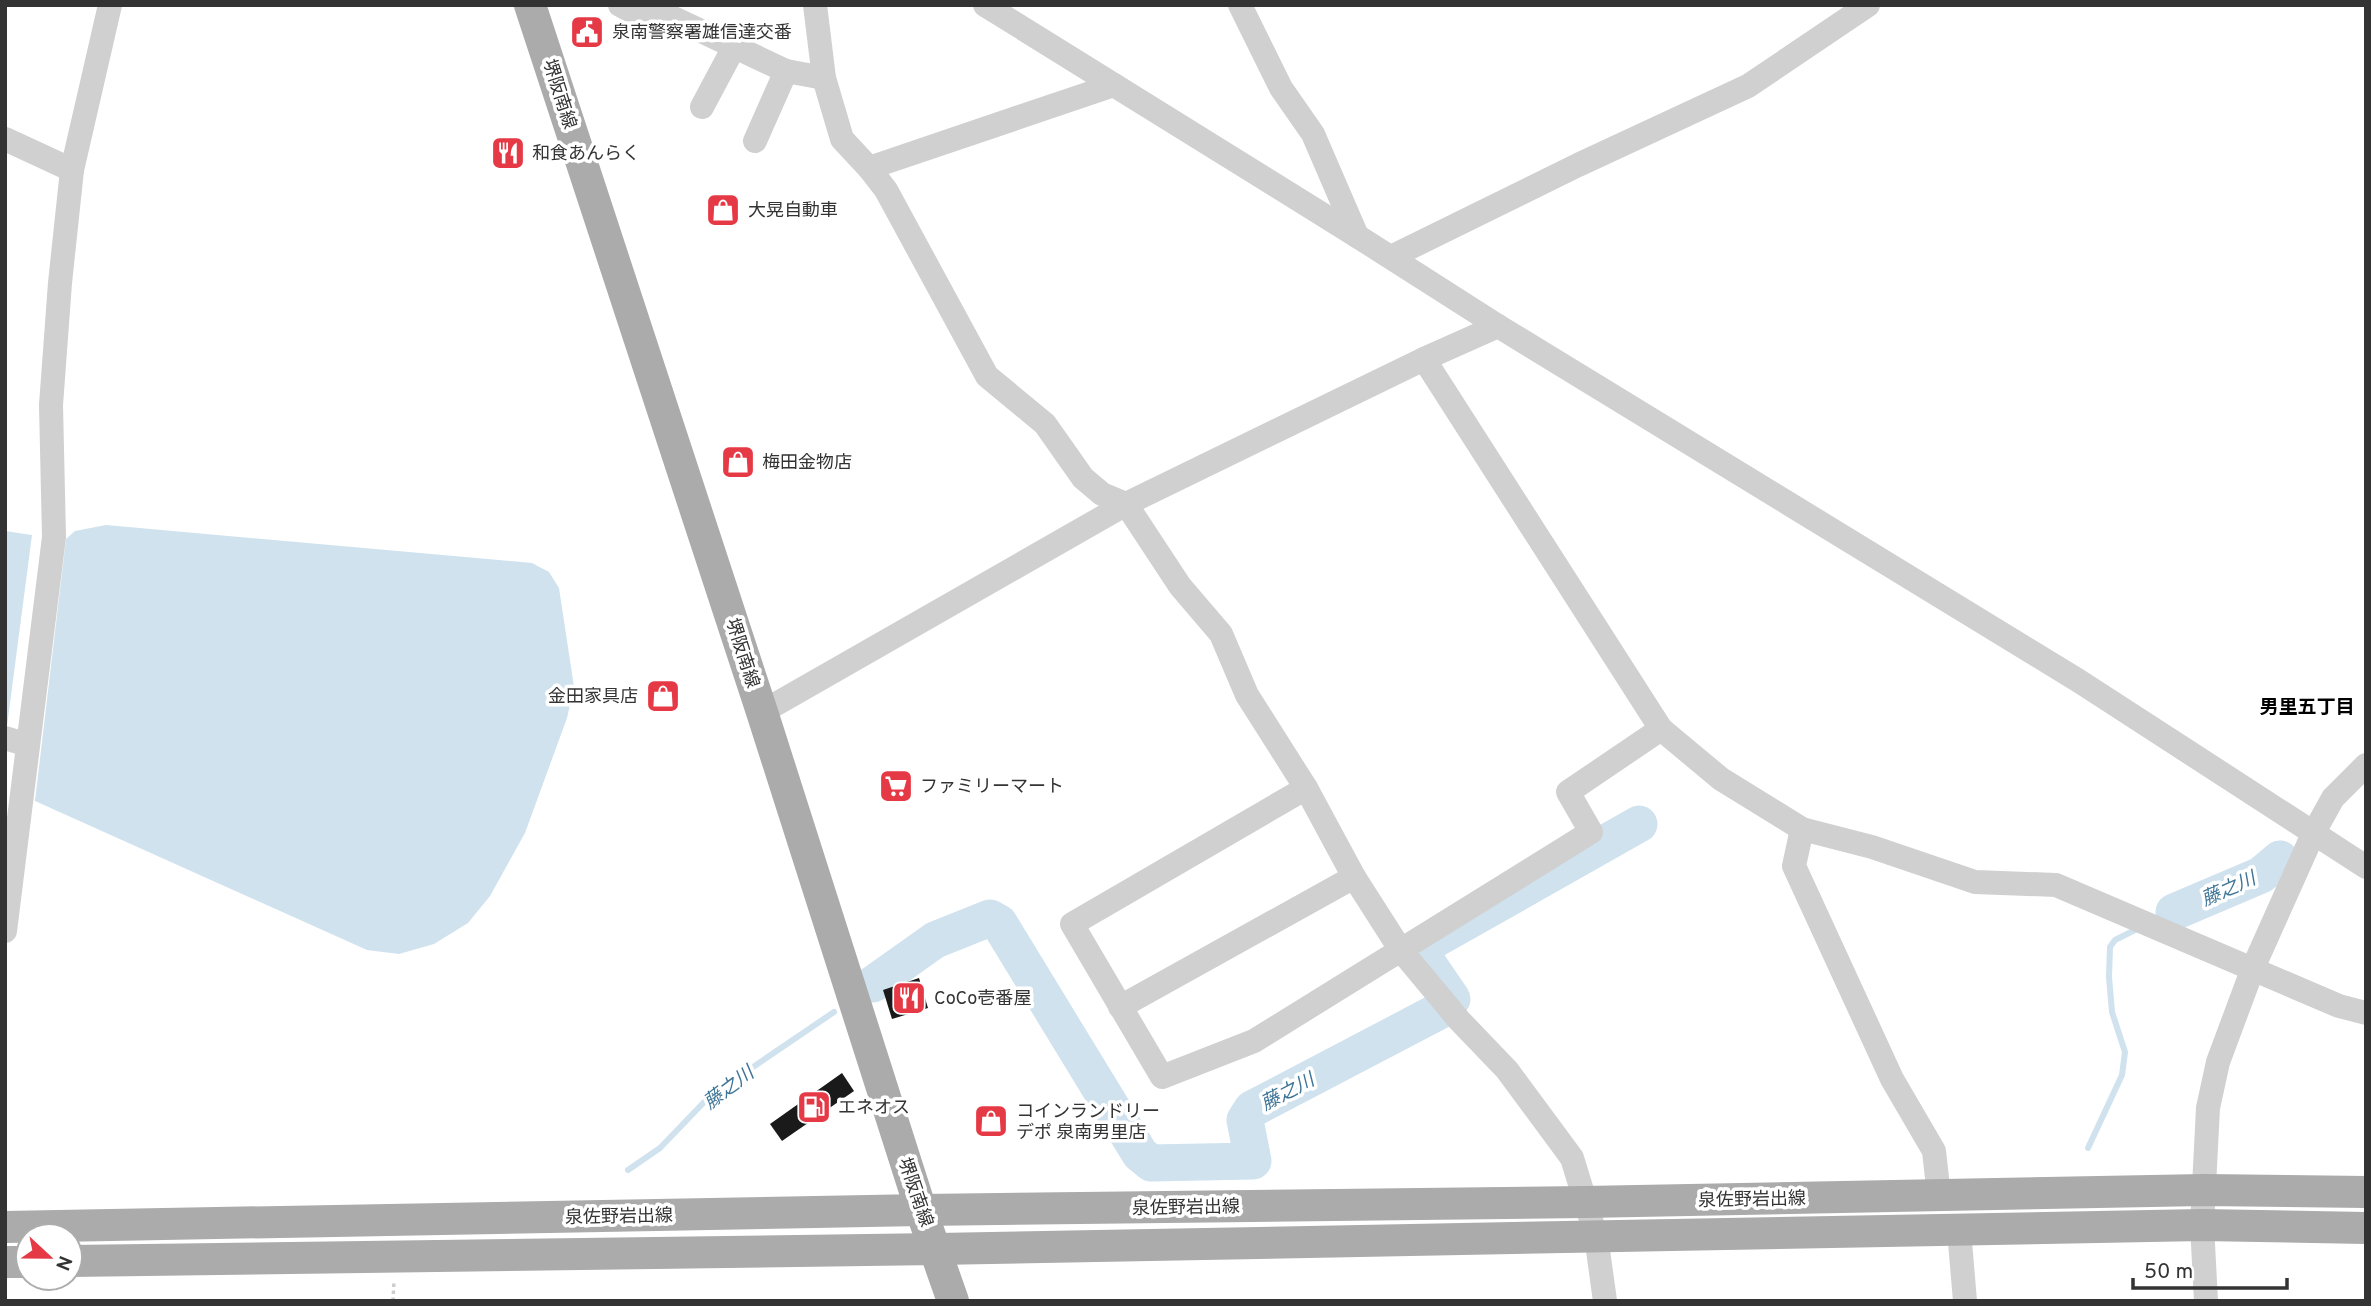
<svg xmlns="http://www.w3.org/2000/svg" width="2371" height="1306" viewBox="0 0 2371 1306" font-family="Overpass,'Noto Sans JP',sans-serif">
<rect width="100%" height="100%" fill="#fff"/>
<g fill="#cfe2ee">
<polygon points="106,525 532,563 549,572 559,588 574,687 567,718 525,833 490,896 468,923 434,944 399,954 367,950 35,801 66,539 75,531"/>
<polygon points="5,531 32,535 7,726 5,726"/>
</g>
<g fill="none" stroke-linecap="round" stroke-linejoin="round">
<g stroke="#cfe2ee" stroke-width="6">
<polyline points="2088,1148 2122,1075 2125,1052 2112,1012 2109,977 2110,947 2115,940 2139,928"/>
<polyline points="628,1170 660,1148 709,1097 834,1012"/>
</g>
<g stroke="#cfe2ee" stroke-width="37">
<polyline points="2174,912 2261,875 2280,859"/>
<polyline points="873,984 935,940 990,918 999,923 1140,1154 1151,1163 1253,1161 1245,1120 1252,1109 1439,1011 1452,999 1422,955 1425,945 1639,824"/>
</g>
</g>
<g fill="#1a1a1a">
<polygon points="919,978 928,1008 892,1019 883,990"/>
<polygon points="842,1073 854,1091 782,1141 770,1124"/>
</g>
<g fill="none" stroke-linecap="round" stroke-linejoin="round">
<polyline stroke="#cdcdcd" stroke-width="3.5" stroke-dasharray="3.5 3.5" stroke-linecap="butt" points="393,1301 394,1280"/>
<g stroke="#d0d0d0" stroke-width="24">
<polyline points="620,5 631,11 665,14 786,71 824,78"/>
<polyline points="815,5 824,78 842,139 869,168 886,190 987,376 1045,424 1083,478 1102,494 1126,504 1180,586 1221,634 1247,695 1306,788 1354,877 1400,949 1459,1020 1507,1070 1572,1158 1596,1236 1605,1301"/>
<polyline points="985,5 1357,236 1498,326 2079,681 2366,867"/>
<polyline points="1240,5 1281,88 1313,134 1357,236"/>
<polyline points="702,107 734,47"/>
<polyline points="5,139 72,170"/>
<polyline points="755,141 786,71"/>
<polyline points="869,168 1114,85"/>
<polyline points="1391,257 1578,165 1748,86 1868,5"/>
<polyline points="1424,359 1661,729 1721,779 1802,829 1872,847 1975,882 2056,885 2339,1006 2366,1013"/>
<polyline points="762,712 1126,504 1424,359 1498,326"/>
<polyline points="5,738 28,745"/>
<polyline points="1306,788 1072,924 1162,1077 1254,1041 1591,832 1568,792 1661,729"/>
<polyline points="1802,829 1794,866 1892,1079 1934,1151 1939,1196"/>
<polyline points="5,931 54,537 51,405 60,283 72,170 110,5"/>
<polyline points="1120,1007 1354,877"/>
<polyline points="1959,1230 1965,1301"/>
<polyline points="2206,1301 2202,1225 2208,1108 2218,1062 2253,968 2313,834 2333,798 2366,765"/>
</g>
<g stroke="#ababab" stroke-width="32">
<polyline points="530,5 762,712 921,1210 953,1301"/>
<polyline points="5,1227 921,1210 1585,1202 2204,1190 2366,1192"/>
<polyline points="70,1261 937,1249 2202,1225 2366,1228"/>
<polyline points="5,1262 28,1262"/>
</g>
</g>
<defs>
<g id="civic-square" transform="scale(1.75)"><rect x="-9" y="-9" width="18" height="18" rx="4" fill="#e63946" stroke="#fff"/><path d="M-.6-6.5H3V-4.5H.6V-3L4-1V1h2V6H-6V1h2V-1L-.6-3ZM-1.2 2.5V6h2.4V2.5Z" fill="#fff"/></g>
<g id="restaurant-square" transform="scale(1.75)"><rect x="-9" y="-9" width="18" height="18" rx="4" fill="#e63946" stroke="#fff"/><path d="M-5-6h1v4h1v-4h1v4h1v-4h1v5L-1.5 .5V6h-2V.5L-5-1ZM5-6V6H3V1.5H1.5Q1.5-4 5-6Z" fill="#fff"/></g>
<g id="shop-square" transform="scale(1.75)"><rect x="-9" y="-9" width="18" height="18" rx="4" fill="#e63946" stroke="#fff"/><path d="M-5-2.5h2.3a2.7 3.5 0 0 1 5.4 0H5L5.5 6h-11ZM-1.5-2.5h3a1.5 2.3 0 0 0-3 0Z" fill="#fff"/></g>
<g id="supermarket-square" transform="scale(1.75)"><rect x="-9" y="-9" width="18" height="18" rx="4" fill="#e63946" stroke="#fff"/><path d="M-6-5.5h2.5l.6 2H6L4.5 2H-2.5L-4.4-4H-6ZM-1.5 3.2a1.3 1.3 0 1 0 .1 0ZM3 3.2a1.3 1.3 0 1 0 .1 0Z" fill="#fff"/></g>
<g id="fuel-square" transform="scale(1.75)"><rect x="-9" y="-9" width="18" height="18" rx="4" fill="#e63946" stroke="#fff"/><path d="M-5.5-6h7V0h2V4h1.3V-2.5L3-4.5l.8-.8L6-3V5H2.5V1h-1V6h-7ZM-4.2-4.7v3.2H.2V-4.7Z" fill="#fff"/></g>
</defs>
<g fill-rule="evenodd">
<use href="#civic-square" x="587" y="32"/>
<use href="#restaurant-square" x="508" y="153"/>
<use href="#shop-square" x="723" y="210"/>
<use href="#shop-square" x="738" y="462"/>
<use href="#shop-square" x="663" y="696"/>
<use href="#supermarket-square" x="896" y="786"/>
<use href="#restaurant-square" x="909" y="998"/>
<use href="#fuel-square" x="814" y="1107"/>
<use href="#shop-square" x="991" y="1121"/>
</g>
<g text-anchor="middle" stroke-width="7" stroke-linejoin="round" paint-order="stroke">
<g font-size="18" fill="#333" stroke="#fff" text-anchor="start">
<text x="612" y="38">泉南警察署雄信達交番</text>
<text x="532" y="159">和食あんらく</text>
<text x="748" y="216">大晃自動車</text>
<text x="762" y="468">梅田金物店</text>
<text x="638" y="702" text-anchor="end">金田家具店</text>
<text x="920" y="792">ファミリーマート</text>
<text x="934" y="1004">CoCo壱番屋</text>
<text x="838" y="1113">エネオス</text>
<text x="1016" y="1117">コインランドリー<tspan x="1016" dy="21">デポ 泉南男里店</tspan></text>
</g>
<g font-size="18" fill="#333" stroke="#fff">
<text transform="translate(560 94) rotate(72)" y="6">堺阪南線</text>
<text transform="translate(743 653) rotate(72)" y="6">堺阪南線</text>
<text transform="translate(916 1192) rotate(71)" y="6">堺阪南線</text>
<text transform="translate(1752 1199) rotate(-1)" y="6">泉佐野岩出線</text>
<text transform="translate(1186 1207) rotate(-1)" y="6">泉佐野岩出線</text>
<text transform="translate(619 1216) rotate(-1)" y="6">泉佐野岩出線</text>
</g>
<g font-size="19" font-weight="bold" fill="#000" stroke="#fff">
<text x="2307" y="713">男里五丁目</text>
</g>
<g font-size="19" font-style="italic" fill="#3f7597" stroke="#fff">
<text transform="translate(2228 888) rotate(-24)" y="7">藤之川</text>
<text transform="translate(728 1087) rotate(-37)" y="7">藤之川</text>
<text transform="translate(1287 1091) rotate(-28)" y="7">藤之川</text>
</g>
</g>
<rect width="2371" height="1306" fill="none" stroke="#333333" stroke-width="14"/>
<g transform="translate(49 1257) rotate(112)"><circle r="33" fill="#ffffff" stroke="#adadad" stroke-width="2"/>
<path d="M0-5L12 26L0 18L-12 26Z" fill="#e63946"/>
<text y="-10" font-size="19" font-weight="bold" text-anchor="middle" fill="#333333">N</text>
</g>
<path d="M2133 1278v10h154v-10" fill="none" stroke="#333333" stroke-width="3.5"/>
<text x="2144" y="1278" font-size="21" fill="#333333" stroke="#ffffff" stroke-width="5" paint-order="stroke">50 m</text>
</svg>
